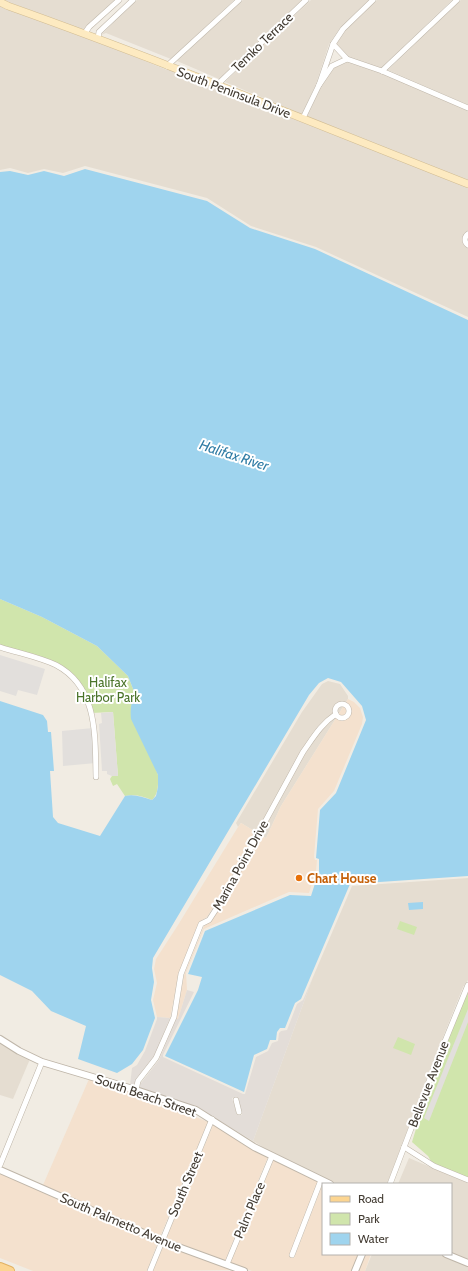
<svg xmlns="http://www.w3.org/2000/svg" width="468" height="1271" viewBox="0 0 468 1271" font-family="Cabin,sans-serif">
<rect width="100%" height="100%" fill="#f1ece3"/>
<g fill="#e5ddd1">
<polygon points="3,0 115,0 87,25 83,30"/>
<polygon points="137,0 234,0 171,59 106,33 101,35"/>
<polygon points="243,0 302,0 219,79 177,61"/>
<polygon points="311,0 369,0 340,28 329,44 316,84 302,114 225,82"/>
<polygon points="377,0 452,0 381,68 348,57 336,44 345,31"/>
<polygon points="461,0 468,0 468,105 388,70"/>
<polygon points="0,5 84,36 167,70 168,69 217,87 468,187 468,231 465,233 463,237 462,241 464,245 468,248 468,317 316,247 251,226 207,198 85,166 63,173 44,169 28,173 10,168 0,170"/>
<polygon points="348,62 381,73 468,111 468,181 307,116 321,87 334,68"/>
<polygon points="328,681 340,684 348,696 348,699 281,806 266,838 241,823 238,827 236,823 302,712 322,684"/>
<polygon points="468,878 468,980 463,987 433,1062 387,1184 336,1184 266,1149 253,1141 313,977 352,886"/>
<polygon points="0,1042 30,1059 13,1099 0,1095"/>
<polygon points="409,1158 468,1183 468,1260 451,1253 451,1184 398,1184"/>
<polygon points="372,1254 440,1254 468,1266 468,1271 365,1271"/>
</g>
<g fill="#f4e1ce">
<polygon points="348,699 354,702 360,708 363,717 362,724 334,791 318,809 314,857 315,860 317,860 316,871 309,893 289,892 204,929 186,973 187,990 178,1019 176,1019 184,975 204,926 211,921 228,896 223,892 207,917 199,922 179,973 170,1018 157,1017 153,1000 157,983 154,969 156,959 178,925 238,827 241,823 266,838 281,806"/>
<polygon points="89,1079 142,1095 208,1122 160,1237 43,1185"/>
<polygon points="213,1125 268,1157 225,1261 166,1239"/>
<polygon points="274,1159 318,1181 289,1256 294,1258 323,1183 324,1184 323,1184 323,1254 359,1254 351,1271 252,1271 230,1263"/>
<polygon points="0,1173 158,1242 147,1271 33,1271 0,1258"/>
<polygon points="164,1244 234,1270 153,1271"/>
<polygon points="365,1254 371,1254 365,1271 358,1271"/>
</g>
<g fill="#e3ddd8" fill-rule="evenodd">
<path d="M313 977 253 1141 198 1108 139 1088 141 1083 159 1060 176 1019H178L187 990 194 992 163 1055V1057L243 1094H245L256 1057 268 1051 272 1043 278 1041 279 1033 281 1031 287 1030 297 1004 303 1000ZM238 1097 242 1115H237L232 1098Z"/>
<polygon points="157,1017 170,1018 154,1057 136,1079 134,1086 130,1085 132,1068 137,1065 145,1051 157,1019"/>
</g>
<g fill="#d0e5ac">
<path d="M0 599 42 617 97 646 128 676 135 694 131 702 158 775C158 784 159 793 152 800 142 796 135 794 125 796L117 784 113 786 110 779 112 776H118L113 712 91 713 77 682 55 665 0 647Z"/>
<polygon points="400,921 417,927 414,935 397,929"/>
<polygon points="468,985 468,1180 434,1166 428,1156 412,1142 436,1063"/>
<polygon points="398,1037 415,1044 411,1055 393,1048"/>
</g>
<g fill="#e2dfdc">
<polygon points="0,655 45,669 37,695 18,690 16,696 0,691"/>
<polygon points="113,712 118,776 112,776 107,774 107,771 102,771 99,724 102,723 101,713"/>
<polygon points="93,728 96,763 63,766 62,731"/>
<polygon points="468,1009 468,1022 429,1121 424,1118"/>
</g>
<g fill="#9fd4ee">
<path d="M85 169 207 201 250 228 315 249 468 320V876L350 884 301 999 295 1003 285 1028H280L277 1032 276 1040H270L267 1049 254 1055 244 1092 165 1056 198 990 202 977 188 974 205 931 290 895 311 896 319 871V859L316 858 320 810 336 793 366 720 362 706 341 682 328 678 319 683 309 695 153 958 152 968 154 982 151 1000 155 1018 143 1050 132 1064 117 1073 78 1059 86 1026 51 1011 32 991 0 975V701L43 715 47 721 48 732H51L54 771H50L53 817 58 823 100 836 125 796C135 794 142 797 152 800L156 796 158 787V775L131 719C130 709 131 703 135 694L128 676 97 646 42 617 0 599V172L10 171 28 175 44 171 64 176Z"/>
<polygon points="423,902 423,909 409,910 408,903"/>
</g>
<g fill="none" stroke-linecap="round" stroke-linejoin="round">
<g stroke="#bfb6a9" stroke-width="6">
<g id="minor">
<polyline points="85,33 89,27 119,0"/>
<polyline points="98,38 99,32 133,0"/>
<polyline points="333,44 347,59"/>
<polyline points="167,66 239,0"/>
<polyline points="382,71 457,0"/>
<polyline points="218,84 306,0"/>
<polyline points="319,85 332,66 347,59 382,71 468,108"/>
<polyline points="303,118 319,85 333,44 343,29 373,0"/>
<path d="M468 234C464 237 464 242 468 245"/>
<path d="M0 647C18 653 39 657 56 665 98 687 95 736 96 777"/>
<circle cx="342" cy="711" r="7"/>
<path d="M136 1090 138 1081 156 1058 174 1017 181 974 201 924 209 920 224 897 303 752C313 738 321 724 336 714"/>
<polyline points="236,1100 239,1112"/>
<polyline points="404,1147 434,1166 468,1180"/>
<polyline points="0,1165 42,1062"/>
<polyline points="390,1184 436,1063 468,985"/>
<polyline points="292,1255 321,1180"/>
<polyline points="227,1264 272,1156"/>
<polyline points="150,1271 212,1119"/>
</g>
</g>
<g stroke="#bfb6a9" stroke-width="8">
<g id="tertiary">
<polyline points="0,1039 19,1051 42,1062 136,1090 196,1110 254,1147 330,1184"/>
<polyline points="0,1170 162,1241 244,1271"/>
<polyline points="446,1254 468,1263"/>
<polyline points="355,1271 362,1254"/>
</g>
</g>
<g stroke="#d1bc93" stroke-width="8">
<path id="secondary" d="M0 2 8 6C163 61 315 124 468 184"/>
</g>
<g stroke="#e1b162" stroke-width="10">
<polyline id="primary" points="0,1267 10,1271"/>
</g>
<use href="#minor" stroke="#fff" stroke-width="5"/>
<use href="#tertiary" stroke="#fff" stroke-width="6"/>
<use href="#secondary" stroke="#fdeac1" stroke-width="7"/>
<use href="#primary" stroke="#fcd591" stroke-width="8"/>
</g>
<circle fill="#e8710a" stroke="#fff" stroke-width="1.5" cx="299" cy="878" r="4"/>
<g text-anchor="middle" stroke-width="4" stroke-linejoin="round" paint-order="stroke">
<g font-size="13" fill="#433c33" stroke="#fff">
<text transform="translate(262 42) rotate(-44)" y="5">Temko Terrace</text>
<text transform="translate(234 92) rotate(21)" y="5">South Peninsula Drive</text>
<text transform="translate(240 865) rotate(-61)" y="5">Marina Point Drive</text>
<text transform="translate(428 1084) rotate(-69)" y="5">Bellevue Avenue</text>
<text transform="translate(146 1095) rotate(19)" y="5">South Beach Street</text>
<text transform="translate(185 1184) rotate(-67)" y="5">South Street</text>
<text transform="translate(249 1210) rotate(-67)" y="5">Palm Place</text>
<text transform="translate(121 1222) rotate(23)" y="5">South Palmetto Avenue</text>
</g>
<g font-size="13" fill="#4a7329" stroke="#fff">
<text x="108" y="687">Halifax<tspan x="108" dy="15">Harbor Park</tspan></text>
</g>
<g font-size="13" font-weight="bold" fill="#c56008" stroke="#fff" text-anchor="start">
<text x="307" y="883">Chart House</text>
</g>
<g font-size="14" font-style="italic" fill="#2e7ba4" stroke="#fff">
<text transform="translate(234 455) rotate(18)" y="5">Halifax River</text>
</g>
</g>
<rect x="322" y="1183" width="130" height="72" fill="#ffffff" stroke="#b4b1ad"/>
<rect x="330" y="1196" width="20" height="6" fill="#fcd591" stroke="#b4b1ad"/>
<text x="358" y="1203" font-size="12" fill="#433c33">Road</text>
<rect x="330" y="1213" width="20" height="12" fill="#d0e5ac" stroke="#b4b1ad"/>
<text x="358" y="1223" font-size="12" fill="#433c33">Park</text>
<rect x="330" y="1233" width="20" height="12" fill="#9fd4ee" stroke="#b4b1ad"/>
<text x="358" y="1243" font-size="12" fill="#433c33">Water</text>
</svg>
